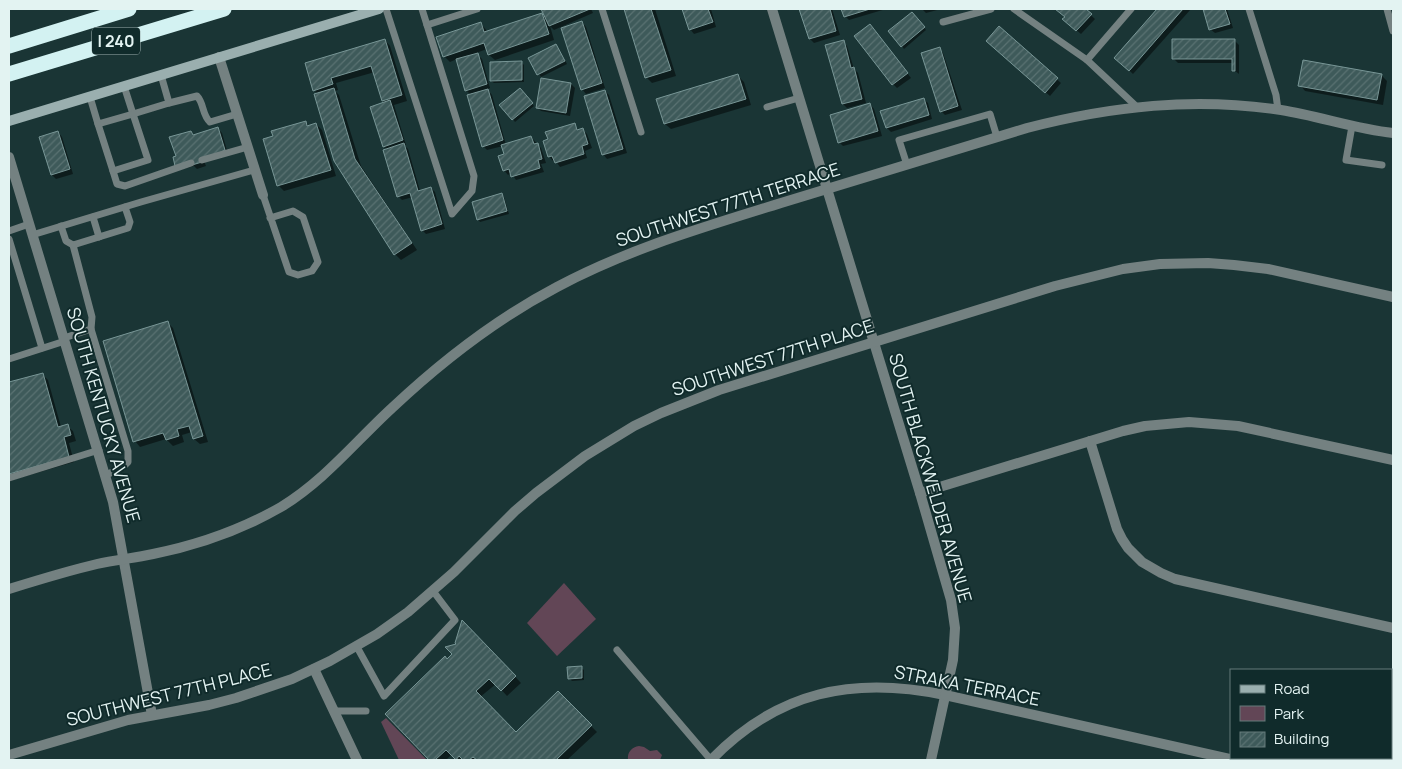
<svg xmlns="http://www.w3.org/2000/svg" width="1402" height="769" viewBox="0 0 1402 769" font-family="Manrope,sans-serif">
<defs>
<pattern id="building-hatch" width="6" height="6" patternUnits="userSpaceOnUse" patternTransform="scale(1.25)"><rect width="6" height="6" fill="#3e5a5a"/><path d="M-1 1l2-2M0 6l6-6M5 7l2-2" fill="none" stroke="#5a7272"/></pattern>
</defs>
<rect width="100%" height="100%" fill="#1a3535"/>
<g fill="#624656">
<polygon points="564,583 596,619 557,656 527,623"/>
<polygon points="386,718 427,760 399,760 381,722"/>
<path d="M639 746 644 747 650 751 657 750 662 755 660 760H628C627 752 632 747 639 746Z"/>
</g>
<g fill="#0007">
<polygon points="543,9 591,9 593,13 554,30 550,26 554,40 495,60 489,55 487,49 476,53 482,59 490,88 487,89 492,95 506,145 531,137 541,148 546,163 541,164 544,172 516,180 511,173 508,175 504,170 506,155 503,146 487,150 483,146 471,95 466,90 457,59 450,62 444,56 481,24 488,32 542,14 546,18"/>
<polygon points="626,9 655,9 676,76 652,83 646,77"/>
<polygon points="683,9 711,9 716,27 694,34 690,29"/>
<polygon points="801,9 832,9 840,35 814,43 810,39"/>
<polygon points="843,9 886,9 849,20 845,16"/>
<polygon points="922,9 941,9 926,13"/>
<polygon points="1056,9 1084,9 1095,19 1081,34 1068,23 1066,17"/>
<polygon points="1159,9 1191,9 1133,74 1115,57"/>
<polygon points="1204,9 1227,9 1233,28 1215,33 1210,29"/>
<polygon points="914,16 926,30 904,49 902,46"/>
<polygon points="582,22 586,27 605,88 586,94 582,89"/>
<polygon points="999,28 1061,83 1050,96 992,45"/>
<polygon points="874,30 911,78 897,88 893,84"/>
<polygon points="385,40 390,46 407,101 394,105 406,145 404,145 408,149 420,191 431,188 435,192 445,229 426,234 422,230 413,197 402,200 398,196 387,150 384,146 385,103 383,101 375,72 336,83 338,90 335,91 339,95 361,166 417,250 401,260 395,254 335,160 318,94 314,90"/>
<polygon points="1234,40 1239,45 1239,74 1234,70 1234,63 1178,63 1174,59"/>
<polygon points="843,42 847,46 854,69 858,73 866,103 847,108 843,104"/>
<polygon points="556,45 567,64 541,77 530,58"/>
<polygon points="939,48 943,53 962,110 945,115 941,111"/>
<polygon points="521,62 524,65 524,82 494,83 491,81"/>
<polygon points="1381,75 1387,81 1383,105 1305,91 1300,85"/>
<polygon points="738,76 744,82 751,105 671,129 665,124 658,100"/>
<polygon points="571,84 575,88 570,116 541,111 537,107"/>
<polygon points="605,91 609,95 627,153 607,159 603,154"/>
<polygon points="523,92 534,106 515,122 513,119"/>
<polygon points="923,99 928,103 932,119 891,132 887,128"/>
<polygon points="870,104 874,109 882,136 843,146 839,142"/>
<polygon points="305,122 309,126 316,124 322,130 336,176 284,191 279,186 265,140"/>
<polygon points="574,124 579,131 583,130 587,134 592,148 585,151 587,158 560,167 555,160 553,161 549,156"/>
<polygon points="218,129 222,133 228,154 204,161 206,166 197,169 194,166 180,170 191,132 194,135"/>
<polygon points="58,132 62,137 73,174 56,179 52,175"/>
<polygon points="502,195 504,197 509,214 480,222 478,219"/>
<polygon points="168,323 173,328 208,442 200,444 194,439 192,432 182,435 184,442 173,446 166,439 140,447 135,441"/>
<polygon points="42,374 48,380 61,427 67,426 73,431 76,441 69,443 74,462 9,481 9,384"/>
<polygon points="463,622 521,683 507,696 496,684 480,697 516,734 558,693 597,732 567,760 458,760 452,754 446,760 431,760 387,714 454,654 458,645"/>
<polygon points="581,668 584,670 584,680 572,681 569,678"/>
</g>
<g fill="url(#building-hatch)" stroke="#789696">
<polygon points="541,9 590,9 549,26"/>
<polygon points="624,9 651,9 671,70 645,78"/>
<polygon points="682,9 708,9 713,22 689,30"/>
<polygon points="799,9 830,9 836,31 809,39"/>
<polygon points="841,9 870,9 844,17"/>
<polygon points="1055,9 1086,9 1092,14 1076,31 1062,19 1065,17"/>
<polygon points="1157,9 1183,9 1129,71 1114,58"/>
<polygon points="1203,9 1225,9 1230,24 1209,30"/>
<polygon points="912,12 925,27 901,47 888,31"/>
<polygon points="542,13 549,34 488,55 484,43 443,57 436,37 481,22 484,32"/>
<polygon points="582,21 602,83 581,90 561,28"/>
<polygon points="870,24 908,73 892,85 854,36"/>
<polygon points="999,26 1058,78 1045,93 986,41"/>
<polygon points="385,39 402,95 382,101 371,66 331,78 333,84 313,91 305,63"/>
<polygon points="1172,39 1235,39 1235,71 1232,71 1232,59 1172,59"/>
<polygon points="844,40 851,68 854,67 862,99 842,104 825,45"/>
<polygon points="556,44 565,61 537,75 528,58"/>
<polygon points="940,47 958,106 940,112 921,53"/>
<polygon points="478,53 487,84 465,91 456,59"/>
<polygon points="1303,60 1382,74 1377,100 1298,86"/>
<polygon points="522,61 522,80 490,81 490,62"/>
<polygon points="738,74 746,99 664,124 656,99"/>
<polygon points="541,78 571,83 566,113 536,108"/>
<polygon points="334,88 355,159 412,243 394,255 334,161 314,94"/>
<polygon points="520,88 533,103 512,120 499,105"/>
<polygon points="488,89 503,140 482,147 467,95"/>
<polygon points="605,90 623,149 602,155 584,96"/>
<polygon points="924,98 929,115 886,128 880,111"/>
<polygon points="390,100 403,140 383,147 370,107"/>
<polygon points="870,103 878,131 838,143 830,115"/>
<polygon points="306,121 307,126 316,123 331,170 277,186 263,139 273,136 271,131"/>
<polygon points="575,123 577,130 583,128 588,144 582,146 584,154 555,163 552,156 548,157 543,141 548,139 545,132"/>
<polygon points="218,127 225,150 202,162 192,165 175,166 173,157 176,156 169,137 191,131 193,135"/>
<polygon points="58,131 70,169 51,175 39,137"/>
<polygon points="531,136 534,144 538,143 542,159 538,160 540,168 511,177 509,169 503,171 498,156 504,154 501,145"/>
<polygon points="404,143 418,191 431,187 442,224 421,231 410,193 397,197 383,150"/>
<polygon points="502,193 507,211 477,220 472,202"/>
<polygon points="168,321 203,436 193,439 189,426 177,429 179,436 166,440 163,433 133,442 103,341"/>
<polygon points="43,373 58,427 68,424 71,435 64,437 69,457 9,474 9,382"/>
<polygon points="462,620 516,676 501,691 489,679 476,691 516,732 558,691 592,725 556,760 477,760 473,757 469,760 463,760 459,756 456,760 446,750 435,760 429,760 385,714 445,656 447,659 452,654 445,647 456,644 455,643"/>
<polygon points="582,666 582,678 568,679 567,667"/>
</g>
<g fill="none" stroke-linecap="round" stroke-linejoin="round">
<g stroke="#748181" stroke-width="7">
<polyline points="386,9 452,214 472,191 474,176 422,9"/>
<polyline points="602,9 641,132"/>
<polyline points="1014,9 1087,60 1131,9"/>
<polyline points="1249,9 1276,95 1278,110"/>
<polyline points="1387,9 1393,31"/>
<polyline points="943,22 991,9"/>
<polyline points="427,25 477,9"/>
<polyline points="1087,60 1137,107"/>
<polyline points="90,97 98,124 133,114 124,86"/>
<path d="M169 103 197 96C204 103 202 115 210 122L237 114"/>
<polyline points="767,107 799,98"/>
<polyline points="98,124 113,171 148,160 133,114 169,103 161,75"/>
<polyline points="1352,126 1346,160 1382,165"/>
<polyline points="202,160 248,147"/>
<polyline points="907,165 899,140 990,114 997,137"/>
<polyline points="113,171 117,184 125,186 191,163"/>
<polyline points="263,195 289,272 298,275 312,271 318,262 303,217 293,211 270,218"/>
<polyline points="93,217 99,237"/>
<polyline points="61,226 66,241 73,245 128,228 130,222 125,207"/>
<polyline points="9,231 29,224"/>
<polyline points="32,235 141,202 254,170"/>
<polyline points="9,239 42,348"/>
<polyline points="91,329 128,451 128,462 123,467 106,475"/>
<polyline points="64,338 91,329 92,317 73,245"/>
<polyline points="9,359 65,341"/>
<polyline points="9,478 99,450"/>
<polyline points="357,647 384,696 455,620 433,591"/>
<polyline points="617,650 711,760"/>
<polyline points="334,711 366,711"/>
</g>
<g stroke="#748181" stroke-width="10">
<polyline points="772,9 920,493 951,600 955,628 953,660 931,760"/>
<polyline points="219,57 263,195"/>
<polyline points="9,157 113,502 152,715"/>
<polyline points="1090,441 1117,529 1122,539 1128,548 1142,562 1161,573 1175,579 1393,628"/>
<polyline points="920,493 1123,431 1145,426 1189,422 1238,426 1393,460"/>
<path d="M9 589C38 580 67 571 97 564 115 560 134 558 153 554 198 545 241 530 281 507 324 481 355 442 392 408 442 361 496 319 557 287 628 249 704 227 781 203 863 178 945 153 1027 128 1112 106 1194 97 1281 110 1319 116 1355 129 1393 133"/>
<polyline points="314,669 357,760"/>
<polyline points="9,755 128,720 209,705 236,698 292,679 330,661 377,634 408,612 454,572 515,511 536,493 585,456 634,426 661,413 719,390 1055,286 1123,269 1160,264 1208,263 1234,265 1268,269 1393,297"/>
<path d="M711 760C778 691 853 676 945 695"/>
</g>
<polyline stroke="#748181" stroke-width="10" points="945,695 1234,760"/>
<polyline stroke="#9aafaf" stroke-width="10" points="9,121 379,9"/>
<g stroke="#d3f2f2" stroke-width="15">
<polyline points="9,46 129,9"/>
<polyline points="9,74 224,9"/>
</g>
</g>
<g text-anchor="middle" stroke-width="4" stroke-linejoin="round" paint-order="stroke">
<rect fill="#102b2b" stroke="#a4b7b6" stroke-width="1" x="92" y="27.5" width="48" height="27" rx="4"/>
<g font-size="16" font-weight="bold" fill="#e3f3f2">
<text x="116" y="47">I 240</text>
</g>
<g font-size="18" fill="#e3f3f2" stroke="#102b2b">
<text transform="translate(728 205) rotate(-18)" y="6">SOUTHWEST 77TH TERRACE</text>
<text transform="translate(773 358) rotate(-18)" y="6">SOUTHWEST 77TH PLACE</text>
<text transform="translate(103 415) rotate(74)" y="6">SOUTH KENTUCKY AVENUE</text>
<text transform="translate(930 478) rotate(74)" y="6">SOUTH BLACKWELDER AVENUE</text>
<text transform="translate(967 686) rotate(11)" y="6">STRAKA TERRACE</text>
<text transform="translate(169 695) rotate(-14)" y="6">SOUTHWEST 77TH PLACE</text>
</g>
</g>
<rect width="1402" height="769" fill="none" stroke="#e3f3f2" stroke-width="20"/>
<rect x="1230" y="669" width="162" height="90" fill="#102b2b" stroke="#647b7b"/>
<rect x="1240" y="685" width="25" height="8" fill="#9aafaf" stroke="#647b7b"/>
<text x="1274" y="694" font-size="15" fill="#e3f3f2">Road</text>
<rect x="1240" y="706" width="25" height="15" fill="#624656" stroke="#647b7b"/>
<text x="1274" y="719" font-size="15" fill="#e3f3f2">Park</text>
<rect x="1240" y="732" width="25" height="15" fill="url(#building-hatch)" stroke="#647b7b"/>
<text x="1274" y="744" font-size="15" fill="#e3f3f2">Building</text>
</svg>
